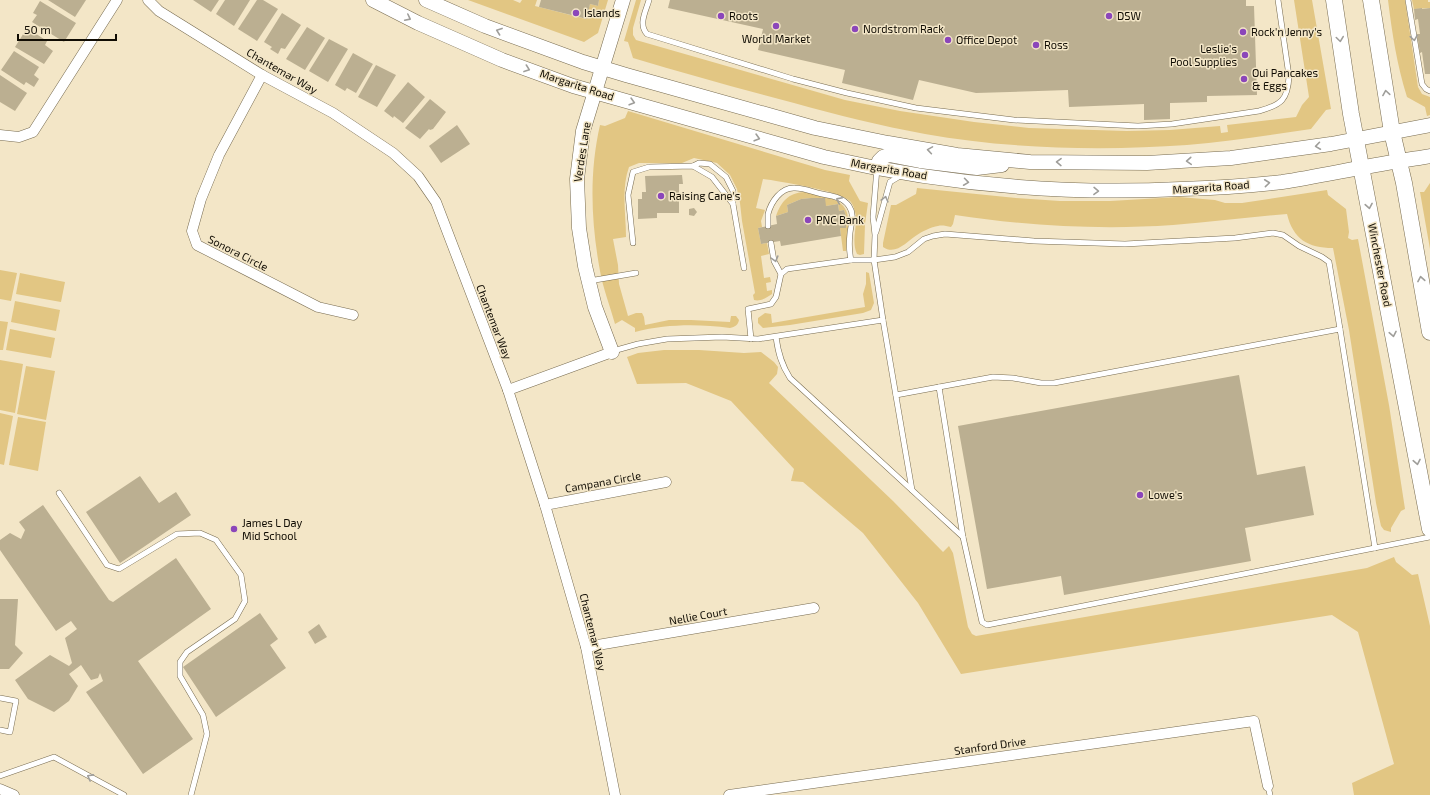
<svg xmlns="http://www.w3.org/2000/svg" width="1430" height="795" viewBox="0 0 1430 795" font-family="'Exo 2',sans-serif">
<rect width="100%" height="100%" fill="#f3e6c7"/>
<g fill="#e2c683">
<polygon points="468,0 513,0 520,3 522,0 537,0 535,6 586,19 590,4 598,6 599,0 608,0 598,33 584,42"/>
<path d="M636 0H641L633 28V35L636 40 845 100 900 111 974 122 1029 128 1127 131 1170 130 1220 126 1221 133 1228 132 1227 125 1296 117 1302 105 1309 97 1294 0H1312L1331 109 1326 110 1311 129C1270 135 1229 141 1187 145 1103 151 1008 149 925 134 881 126 837 115 794 103 740 89 687 74 633 58L628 42 624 41Z"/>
<path d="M1388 0H1405L1418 87 1422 94 1430 97V115L1427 116 1425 107 1407 97C1397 65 1392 33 1388 0Z"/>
<polygon points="1412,0 1428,0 1428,2 1430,2 1430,8 1414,9"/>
<path d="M628 111 825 170 850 175 849 181 860 201 868 203 865 224 864 254 860 255 857 254C850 239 860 222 854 209 854 206 851 202 850 201 840 191 779 181 763 179L756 208 765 210 761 221 762 227 758 228 761 244 767 243 769 254 761 256 764 278 770 277 771 282 766 283 767 291 772 290V294C767 297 761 302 754 300L753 295 755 293 742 221 740 203 737 189 730 175 717 163 694 158 682 163H639L629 167C621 189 626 215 626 237L613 239 618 265 619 284 628 316 636 313H642L644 317 645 325 669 320H691L730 322 731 316H736L739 320C738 325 735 327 730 328 698 324 667 324 635 332V328L622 320 615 324C610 306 603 288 600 271 591 222 589 173 600 125L605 126 625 118Z"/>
<polygon points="1430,183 1430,249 1420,192 1424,192"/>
<path d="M917 188 1016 198 1060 201H1110L1179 197 1215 200 1225 203H1242L1327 190 1328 195 1346 209 1349 232 1348 238 1352 240 1358 239 1389 405 1405 509 1401 511 1391 528V532L1384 530 1381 526 1376 503 1349 330 1333 248C1308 248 1293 239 1287 214 1249 217 1211 222 1173 225 1101 230 1027 226 955 215L953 224 951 227C946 226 942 225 938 226 931 227 923 231 917 235 907 241 896 256 883 247V243L891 205H896L916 194Z"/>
<path d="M804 192C820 196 848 197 848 219 849 230 846 240 846 251H843L840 228 846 227V216L844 210 839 211 838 204 826 206 811 198 801 199 787 205 788 212 776 216C781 202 788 193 804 192Z"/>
<polygon points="0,270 17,273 11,301 0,299"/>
<polygon points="866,272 869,273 874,303 871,310 863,313 790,325 763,328 758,323 758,318 765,313 771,314 772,323 865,307 863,294 866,284"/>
<polygon points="20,273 65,282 61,302 16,294"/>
<polygon points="15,301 60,310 56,331 11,322"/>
<polygon points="0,321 8,322 3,350 0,350"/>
<polygon points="10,329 55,338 51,358 6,350"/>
<polygon points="664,350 699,350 744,353 761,352 774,362 778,367 777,374 769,383 893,501 943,552 949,546 953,553 968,627 972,634 976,636 1367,568 1394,557 1396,562 1412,575 1418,574 1430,626 1430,795 1354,795 1352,783 1394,764 1358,632 1332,615 961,674 918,603 863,533 803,482 791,481 794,469 731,401 686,383 637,384 627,357 638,353"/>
<polygon points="0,360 23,364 15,413 0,410"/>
<polygon points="26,366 55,371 46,420 17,414"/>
<polygon points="0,413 13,416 4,465 0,464"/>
<polygon points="18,417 46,422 38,471 9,465"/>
</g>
<g fill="#bbaf91">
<polygon points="48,0 86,0 75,17"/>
<polygon points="193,0 219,0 211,12"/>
<polygon points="225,0 250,0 234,26 216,14"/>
<polygon points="257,0 263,0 278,9 257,41 238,29"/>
<polygon points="541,0 599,0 598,6 590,4 587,19 539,7"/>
<polygon points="670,0 1246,0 1246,6 1254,6 1257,95 1207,96 1207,102 1170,103 1170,119 1144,120 1144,104 1069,107 1068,90 976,93 919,80 913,100 842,83 845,70 758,50 763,29 668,8"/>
<polygon points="40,1 76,23 64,42 32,22 37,15 33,13"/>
<polygon points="1422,8 1422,9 1430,8 1430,74 1425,74 1422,52 1420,53 1417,34 1420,34 1418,19 1415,20 1414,9"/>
<polygon points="282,13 301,25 285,49 281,48 278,54 270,49 272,47 264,42"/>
<polygon points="307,27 325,38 305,70 286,59"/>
<polygon points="27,28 47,41 45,45 53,51 44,64 15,47"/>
<polygon points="329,39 348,49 328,82 309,71"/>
<polygon points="14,51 39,67 34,75 39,79 34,87 26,82 24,85 1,70"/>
<polygon points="353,53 373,64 356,93 347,88 345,91 335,85"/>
<polygon points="376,65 396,75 377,107 358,97"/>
<polygon points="0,75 27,93 15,111 0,102"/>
<polygon points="408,82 425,97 403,123 394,116 393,118 384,111"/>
<polygon points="430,99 446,112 433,129 430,130 429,129 420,139 405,128"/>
<polygon points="457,125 470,144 441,163 429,146"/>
<polygon points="682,175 683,184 679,184 679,213 657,213 657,218 638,219 638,199 642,199 642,192 646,192 645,176"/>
<polygon points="811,198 825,198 826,206 838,204 839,211 844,210 846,216 846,228 840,228 841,236 781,246 780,241 761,244 758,228 777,224 776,216 788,212 787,205 801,199"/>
<polygon points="694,208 697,212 694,216 689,215 689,209"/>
<polygon points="1239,375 1257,475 1305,466 1314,515 1245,528 1251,561 1064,595 1061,576 987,589 958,426"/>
<polygon points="140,476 159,503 176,492 191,515 120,563 86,512"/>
<polygon points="43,505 109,600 113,602 176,558 211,609 138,661 193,739 143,774 86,692 103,681 100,673 98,678 91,680 81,665 69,674 78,686 69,701 54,712 28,699 15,680 50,655 69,666 72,663 65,638 77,629 71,621 56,631 0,550 0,540 10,533 21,539 25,530 19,522"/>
<polygon points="0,599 18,599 15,645 23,653 9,669 0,669"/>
<polygon points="260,613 278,639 270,645 286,668 216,717 183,667"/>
<polygon points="319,624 327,637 315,644 308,632"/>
</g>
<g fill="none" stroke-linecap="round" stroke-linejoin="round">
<g stroke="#776b50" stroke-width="6">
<g id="lane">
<path d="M649 0C646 11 638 24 647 34L793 79 847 93 916 108 1014 120 1138 126 1172 124 1259 111C1281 105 1288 100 1289 76L1278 0"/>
<polyline points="1408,0 1422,84 1426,89 1430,91"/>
<polyline points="693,166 699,163 710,164 726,177 733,191 733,204"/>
<path d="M768 226C768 222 768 217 768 214 771 202 781 187 795 188 804 188 813 192 822 194 832 196 843 197 849 206 855 215 851 223 850 233 849 242 849 251 851 260"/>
<polyline points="876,232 890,182 900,176"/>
<polyline points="633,243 628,195 633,172 649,167 693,166 712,177 733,204 744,268"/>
<polyline points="771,243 774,261 781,274"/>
<polyline points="589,281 636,273"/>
<polyline points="883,320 912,490"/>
<path d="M776 337C778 352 781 364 790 378L963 537 982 622 987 625 1430 537"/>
<polyline points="751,339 748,309 771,304 776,297 781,274 787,269 851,260 874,260 895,257 908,252 924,239 933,236 945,234 1034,241 1125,244 1235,238 1273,233 1283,235 1299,246 1322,257 1329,262 1340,329"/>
<polyline points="613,351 638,344 667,339 722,337 758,339 883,320 874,260 875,235 873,217 877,168"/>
<polyline points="939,387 963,537"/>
<polyline points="896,395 993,377 1013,378 1041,383 1054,383 1340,329 1375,548"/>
<polyline points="59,493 107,565 119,569 177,534 200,533 216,540 241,575 245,601 235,619 187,652 180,662 180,676 203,715 207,734 191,795"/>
<polyline points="0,698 16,701 10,732 0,730"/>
<polyline points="0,776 54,757 124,795"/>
<polyline points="1268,786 1270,795"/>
</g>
</g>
<g stroke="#776b50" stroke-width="11">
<g id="street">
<polyline points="148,0 159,11 262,75 333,113 393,153 418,176 436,202 508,390 545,505 586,647 615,795"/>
<polyline points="262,75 219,155 201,199 192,231 197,245 318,307 353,315"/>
<polyline points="0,135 19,137 33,132 117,0"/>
<polyline points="508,390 612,352"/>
<polyline points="545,505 666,482"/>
<polyline points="586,647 814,608"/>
<polyline points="0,789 14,795"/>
<polyline points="729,795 1254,721 1268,786"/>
</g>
</g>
<g stroke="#776b50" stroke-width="15">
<g id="secondary">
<path d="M373 0 418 23 468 45 502 60 573 86 824 157C941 184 1061 195 1181 189 1214 188 1248 186 1282 182 1321 176 1360 167 1400 161 1410 159 1420 158 1430 156"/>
<polyline points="426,0 485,26 583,62 626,75 815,128 888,143 957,155 1030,162 1147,163 1231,158 1331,144 1430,125"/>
<polyline points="877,168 879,161 883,157 889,155 920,161 977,168 1002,165"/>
<polyline points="612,352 595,307 585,266 579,228 577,179 583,131 623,0"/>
</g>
</g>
<g stroke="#776b50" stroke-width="17">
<g id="primary">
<polyline points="1334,0 1351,114 1430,529"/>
<polyline points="1371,0 1392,132 1404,183 1430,332"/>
</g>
</g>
<use href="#lane" stroke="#fff" stroke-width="5"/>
<use href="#street" stroke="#fff" stroke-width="10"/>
<use href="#secondary" stroke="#fff" stroke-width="14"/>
<use href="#primary" stroke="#fff" stroke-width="16"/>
</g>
<defs><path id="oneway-chevron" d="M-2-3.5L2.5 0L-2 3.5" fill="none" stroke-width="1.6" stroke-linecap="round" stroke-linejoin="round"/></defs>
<g stroke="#9f9e9a">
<use href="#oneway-chevron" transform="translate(408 18) rotate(27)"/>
<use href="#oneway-chevron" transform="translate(499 31) rotate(-160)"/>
<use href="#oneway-chevron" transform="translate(1414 38) rotate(81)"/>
<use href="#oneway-chevron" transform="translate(1340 39) rotate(82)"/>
<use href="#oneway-chevron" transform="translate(527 69) rotate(20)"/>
<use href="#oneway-chevron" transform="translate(1386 93) rotate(-99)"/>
<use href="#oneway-chevron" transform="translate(632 102) rotate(16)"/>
<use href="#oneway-chevron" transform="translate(757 138) rotate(16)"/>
<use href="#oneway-chevron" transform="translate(1318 146) rotate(172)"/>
<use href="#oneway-chevron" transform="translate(930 150) rotate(-171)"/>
<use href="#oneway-chevron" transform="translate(1189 161) rotate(176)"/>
<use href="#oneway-chevron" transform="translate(1059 162) rotate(-179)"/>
<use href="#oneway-chevron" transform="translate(966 182) rotate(8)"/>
<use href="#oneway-chevron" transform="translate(1267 183) rotate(-6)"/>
<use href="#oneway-chevron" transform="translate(1096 191) rotate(1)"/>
<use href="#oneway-chevron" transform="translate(885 199) rotate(-76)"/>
<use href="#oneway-chevron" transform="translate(839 200) rotate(-154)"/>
<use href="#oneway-chevron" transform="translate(1369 206) rotate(80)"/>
<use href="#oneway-chevron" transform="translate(775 259) rotate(74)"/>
<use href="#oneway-chevron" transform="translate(1421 279) rotate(-100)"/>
<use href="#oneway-chevron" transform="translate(1393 334) rotate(79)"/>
<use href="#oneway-chevron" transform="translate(1417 462) rotate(79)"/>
<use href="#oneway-chevron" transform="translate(90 777) rotate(-152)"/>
</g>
<g fill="#8b46ba" stroke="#f3e6c7" stroke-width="1.5">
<circle cx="576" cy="13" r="4"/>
<circle cx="721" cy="16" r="4"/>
<circle cx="1109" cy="16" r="4"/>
<circle cx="776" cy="26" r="4"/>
<circle cx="855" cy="29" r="4"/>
<circle cx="1243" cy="32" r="4"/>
<circle cx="948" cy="40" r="4"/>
<circle cx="1036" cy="45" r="4"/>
<circle cx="1245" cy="55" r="4"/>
<circle cx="1244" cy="79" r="4"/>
<circle cx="661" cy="196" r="4"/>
<circle cx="808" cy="220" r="4"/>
<circle cx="1140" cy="495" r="4"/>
<circle cx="234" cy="529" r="4"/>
</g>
<g text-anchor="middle" stroke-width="3" stroke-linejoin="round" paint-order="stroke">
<g font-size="11" fill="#100c03" stroke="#f3e6c7" text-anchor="start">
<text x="584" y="17">Islands</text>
<text x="729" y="20">Roots</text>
<text x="1117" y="20">DSW</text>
<text x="863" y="33">Nordstrom Rack</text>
<text x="1251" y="36">Rock'n Jenny's</text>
<text x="776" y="43" text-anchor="middle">World Market</text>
<text x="956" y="44">Office Depot</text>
<text x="1044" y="49">Ross</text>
<text x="1237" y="53" text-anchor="end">Leslie's<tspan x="1237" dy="13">Pool Supplies</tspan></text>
<text x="1252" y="77">Oui Pancakes<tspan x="1252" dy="13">&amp; Eggs</tspan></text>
<text x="669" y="200">Raising Cane's</text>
<text x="816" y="224">PNC Bank</text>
<text x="1148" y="499">Lowe's</text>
<text x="242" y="527">James L Day<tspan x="242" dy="13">Mid School</tspan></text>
</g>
<g font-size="11" fill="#100c03" stroke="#f3e6c7">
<text transform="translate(282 71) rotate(30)" y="4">Chantemar Way</text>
<text transform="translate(577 85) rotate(18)" y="4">Margarita Road</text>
<text transform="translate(582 152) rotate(-81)" y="4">Verdes Lane</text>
<text transform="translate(889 169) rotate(10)" y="4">Margarita Road</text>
<text transform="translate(1211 187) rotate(-4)" y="4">Margarita Road</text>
<text transform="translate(238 253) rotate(27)" y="4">Sonora Circle</text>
<text transform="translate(1380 265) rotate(79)" y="4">Winchester Road</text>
<text transform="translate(494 322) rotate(69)" y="4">Chantemar Way</text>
<text transform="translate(603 482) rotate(-10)" y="4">Campana Circle</text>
<text transform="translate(698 616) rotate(-10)" y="4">Nellie Court</text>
<text transform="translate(593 632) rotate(76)" y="4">Chantemar Way</text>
<text transform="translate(990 746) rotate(-8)" y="4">Stanford Drive</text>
</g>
</g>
<path d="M18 34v6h98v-6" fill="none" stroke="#100c03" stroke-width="2"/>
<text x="24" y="34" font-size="12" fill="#100c03" stroke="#f3e6c7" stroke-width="3" paint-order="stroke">50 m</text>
</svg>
